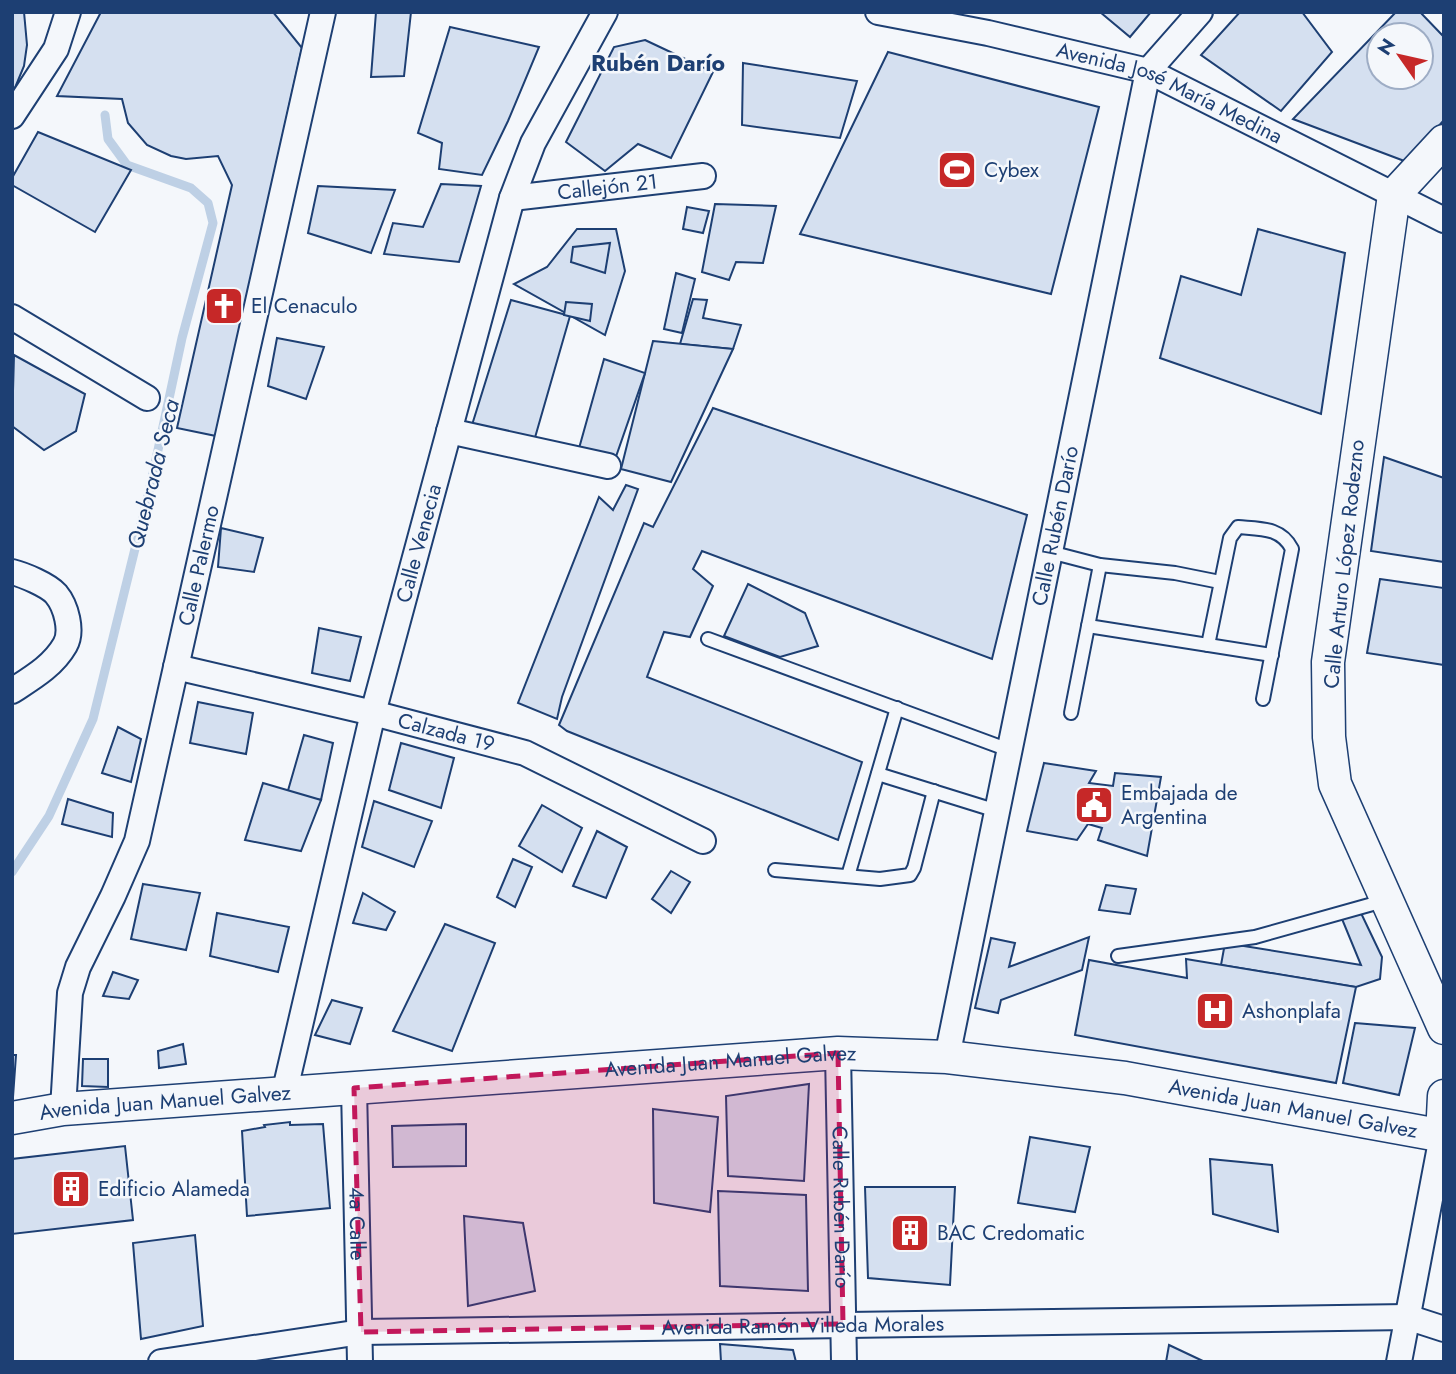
<svg xmlns="http://www.w3.org/2000/svg" width="1456" height="1374" viewBox="0 0 1456 1374" font-family="Jost,sans-serif">
<rect width="100%" height="100%" fill="#f4f7fb"/>
<g fill="none" stroke-linecap="round" stroke-linejoin="round">
<polyline stroke="#bed0e5" stroke-width="9" points="12,872 49,816 93,719 149,492 182,338 213,223 208,203 191,188 127,165 108,139 105,115"/>
</g>
<g fill="#d5e0f0" stroke="#1d3f73" stroke-width="2" fill-rule="evenodd">
<polygon points="12,12 24,12 27,45 24,66 12,95"/>
<polygon points="101,12 273,12 302,48 216,436 177,428 232,185 218,156 186,159 171,156 147,145 128,123 122,99 57,96"/>
<polygon points="376,12 411,12 404,76 371,77"/>
<polygon points="1100,12 1151,12 1130,37"/>
<polygon points="1240,12 1302,12 1332,52 1281,111 1201,55"/>
<path d="M1396 12H1420L1444 37V120L1407 162 1293 119ZM1379 35H1421V77H1379Z"/>
<polygon points="450,27 539,47 508,121 482,175 439,169 442,143 418,133"/>
<polygon points="645,40 713,72 671,158 638,144 605,171 566,142 614,47"/>
<polygon points="888,52 1099,107 1051,294 800,234"/>
<polygon points="743,63 857,81 840,138 742,125"/>
<polygon points="38,132 131,170 95,232 12,185 12,178"/>
<polygon points="441,184 481,186 459,262 384,254 393,223 423,227"/>
<polygon points="318,186 395,190 371,253 308,233"/>
<polygon points="715,204 776,206 763,263 736,262 729,280 702,272"/>
<polygon points="687,207 709,211 703,233 683,229"/>
<polygon points="577,229 616,229 625,271 605,335 514,284 547,267"/>
<polygon points="1258,229 1345,253 1321,414 1160,358 1181,276 1241,295"/>
<polygon points="610,243 605,273 571,262 573,247"/>
<polygon points="676,273 695,279 682,333 664,329"/>
<polygon points="693,299 707,300 703,318 741,325 733,349 680,344"/>
<polygon points="511,300 570,316 534,441 472,425"/>
<polygon points="566,302 592,304 590,321 564,315"/>
<polygon points="277,338 324,347 306,399 268,386"/>
<polygon points="653,341 733,349 671,482 621,469"/>
<polygon points="14,355 85,394 76,431 44,450 12,426"/>
<polygon points="604,359 645,373 612,468 578,452"/>
<polygon points="713,408 1027,515 992,659 702,551 693,569 713,586 690,637 664,632 647,677 862,762 838,840 567,731 559,725 644,523 653,527"/>
<polygon points="1384,457 1444,478 1444,562 1371,551"/>
<polygon points="626,485 638,489 562,697 557,719 518,703 599,497 613,510"/>
<polygon points="221,528 263,538 254,572 218,567"/>
<polygon points="1380,579 1444,588 1444,665 1367,653"/>
<polygon points="748,584 805,613 818,646 780,657 724,636"/>
<polygon points="319,628 361,637 350,681 312,673"/>
<polygon points="198,702 253,713 246,754 190,743"/>
<polygon points="118,727 141,739 131,782 102,773"/>
<polygon points="304,735 333,743 321,800 287,794"/>
<polygon points="401,743 454,758 441,808 389,790"/>
<polygon points="1044,763 1096,771 1089,783 1113,786 1115,773 1161,777 1147,856 1098,840 1102,828 1088,824 1077,840 1027,831"/>
<polygon points="263,783 321,800 301,851 245,840"/>
<polygon points="68,799 113,813 112,837 62,824"/>
<polygon points="374,801 432,821 414,867 362,847"/>
<polygon points="542,805 582,828 562,872 519,846"/>
<polygon points="597,831 627,847 606,898 573,886"/>
<polygon points="513,859 532,867 515,907 497,897"/>
<polygon points="671,871 690,882 671,913 652,899"/>
<polygon points="143,884 200,893 186,950 131,939"/>
<polygon points="1106,885 1136,889 1130,914 1099,910"/>
<polygon points="363,893 395,912 386,930 353,923"/>
<polygon points="1360,911 1382,957 1380,979 1356,987 1221,965 1225,943 1361,965 1342,919"/>
<polygon points="217,913 289,927 278,972 210,956"/>
<polygon points="445,924 495,943 452,1051 393,1031"/>
<polygon points="1089,937 1082,970 1001,1000 998,1013 975,1008 991,938 1015,943 1009,967"/>
<polygon points="1186,959 1356,987 1336,1083 1075,1035 1089,960 1187,978"/>
<polygon points="113,972 138,980 129,999 103,996"/>
<polygon points="332,1000 362,1008 350,1044 315,1035"/>
<polygon points="1355,1023 1415,1028 1399,1095 1343,1083"/>
<polygon points="183,1044 186,1064 159,1068 158,1051"/>
<polygon points="12,1055 16,1055 13,1097 12,1097"/>
<polygon points="83,1059 108,1059 108,1087 82,1086"/>
<polygon points="809,1084 804,1181 728,1176 726,1096"/>
<polygon points="653,1109 718,1117 710,1212 654,1203"/>
<polygon points="290,1122 290,1125 323,1124 330,1208 247,1216 242,1131 265,1127 264,1125"/>
<polygon points="466,1124 466,1166 393,1167 392,1126"/>
<polygon points="1030,1137 1090,1147 1075,1212 1018,1203"/>
<polygon points="125,1146 133,1220 12,1234 12,1159"/>
<polygon points="1210,1159 1272,1165 1278,1232 1213,1214"/>
<polygon points="865,1187 955,1187 950,1285 868,1278"/>
<polygon points="718,1191 806,1195 808,1291 720,1286"/>
<polygon points="464,1216 523,1223 535,1291 468,1306"/>
<polygon points="195,1235 203,1326 141,1339 133,1243"/>
<polygon points="720,1344 793,1350 796,1362 721,1362"/>
<polygon points="1169,1345 1205,1362 1166,1362"/>
</g>
<g fill="none" stroke-linecap="round" stroke-linejoin="round">
<g stroke="#1d3f73" stroke-width="16">
<g id="service">
<polyline points="1050,552 1100,565 1175,573 1220,582"/>
<polyline points="1088,626 1272,655"/>
<polyline points="708,639 1009,750"/>
<path d="M1208 645 1230 538 1238 527C1260 529 1281 527 1292 549L1263 699"/>
<polyline points="1071,713 1100,565"/>
<polyline points="878,774 997,811"/>
<polyline points="775,870 880,879 910,875 914,868 934,791"/>
<polyline points="848,876 897,708"/>
<polyline points="1118,956 1255,937 1387,900"/>
</g>
</g>
<g stroke="#1d3f73" stroke-width="28">
<g id="minor">
<path id="s1" d="M878 12 988 33 1148 71 1444 220"/>
<polyline points="12,116 56,49 68,12"/>
<path id="s2" d="M512 198 703 176"/>
<polyline points="12,317 147,398"/>
<polyline points="449,431 608,466"/>
<path d="M12 572C24 575 48 585 56 594 66 606 73 631 65 645 53 666 32 678 12 691"/>
<path id="s3" d="M176 667 373 713 525 753 703 841"/>
<path id="s4" d="M838 1053 844 1362"/>
<path id="s5" d="M947 1057 1148 71 1200 12"/>
<path id="s6" d="M354 1088 360 1362"/>
<path id="s7" d="M284 1094 373 713 512 198 533 143 605 12"/>
<path id="s8" d="M63 1109 70 993 78 967 113 896 137 841 323 12"/>
<path id="s9" d="M161 1362 361 1332 1407 1317 1444 1329"/>
<polyline points="1399,1362 1442,1136"/>
</g>
</g>
<g stroke="#1d3f73" stroke-width="35">
<g id="tertiary">
<polyline points="1444,141 1394,195 1328,662 1329,737 1335,784 1444,1028"/>
<path id="s10" d="M12 1118 63 1109 838 1053 947 1057 1125 1078 1444 1136"/>
<polyline points="1442,1136 1444,1096"/>
</g>
</g>
<use href="#service" stroke="#f4f7fb" stroke-width="12"/>
<use href="#minor" stroke="#f4f7fb" stroke-width="24"/>
<use href="#tertiary" stroke="#f4f7fb" stroke-width="32"/>
</g>
<path fill="#c2185b" fill-opacity="0.2" stroke="#c2185b" stroke-width="5" stroke-dasharray="14 9" stroke-linejoin="round" d="M838 1053 843 1324 361 1332 354 1088Z"/>
<defs>
<g id="stadium-square" transform="scale(2.0125)"><rect x="-9" y="-9" width="18" height="18" rx="4" fill="#c62828" stroke="#f4f7fb"/><path d="M0-5a6.5 5 0 1 0 0 10a6.5 5 0 1 0 0-10ZM-3.5-1.8h7v3.6h-7Z" fill="#fff"/></g>
<g id="church-square" transform="scale(2.0125)"><rect x="-9" y="-9" width="18" height="18" rx="4" fill="#c62828" stroke="#f4f7fb"/><path d="M-1.2-6h2.4v3.5h3.3v2.4h-3.3V6h-2.4V-.1h-3.3v-2.4h3.3Z" fill="#fff"/></g>
<g id="civic-square" transform="scale(2.0125)"><rect x="-9" y="-9" width="18" height="18" rx="4" fill="#c62828" stroke="#f4f7fb"/><path d="M-.6-6.5H3V-4.5H.6V-3L4-1V1h2V6H-6V1h2V-1L-.6-3ZM-1.2 2.5V6h2.4V2.5Z" fill="#fff"/></g>
<g id="hospital-square" transform="scale(2.0125)"><rect x="-9" y="-9" width="18" height="18" rx="4" fill="#c62828" stroke="#f4f7fb"/><path d="M-5-5h3v3.5h4V-5h3V5h-3V1.5h-4V5h-3Z" fill="#fff"/></g>
<g id="building-square" transform="scale(2.0125)"><rect x="-9" y="-9" width="18" height="18" rx="4" fill="#c62828" stroke="#f4f7fb"/><path d="M-4-6H4V6H1V3H-1V6H-4ZM-2.5-4.3h1.7v1.8h-1.7ZM.8-4.3h1.7v1.8H.8ZM-2.5-1h1.7V.8h-1.7ZM.8-1h1.7V.8H.8Z" fill="#fff"/></g>
</defs>
<g fill-rule="evenodd">
<use href="#stadium-square" x="957" y="170"/>
<use href="#church-square" x="224" y="306"/>
<use href="#civic-square" x="1094" y="805"/>
<use href="#hospital-square" x="1215" y="1011"/>
<use href="#building-square" x="71" y="1189"/>
<use href="#building-square" x="910" y="1233"/>
</g>
<g text-anchor="middle" stroke-width="5" stroke-linejoin="round" paint-order="stroke">
<g font-size="21" fill="#1d3f73" stroke="#f4f7fb">
<text dy="7" stroke="none"><textPath href="#s1" startOffset="304">Avenida José María Medina</textPath></text>
<text dy="7" stroke="none"><textPath href="#s2" startOffset="96">Callejón 21</textPath></text>
<text dy="7" stroke="none"><textPath href="#s5" startOffset="542">Calle Rubén Darío</textPath></text>
<text dy="7" stroke="none"><textPath href="#s7" startOffset="567">Calle Venecia</textPath></text>
<text transform="translate(1344 564) rotate(-84)" y="7">Calle Arturo López Rodezno</text>
<text dy="7" stroke="none"><textPath href="#s8" startOffset="565">Calle Palermo</textPath></text>
<text dy="7" stroke="none"><textPath href="#s3" startOffset="278">Calzada 19</textPath></text>
<text dy="7" stroke="none"><textPath href="#s10" startOffset="721">Avenida Juan Manuel Galvez</textPath></text>
<text dy="7" stroke="none"><textPath href="#s10" startOffset="154">Avenida Juan Manuel Galvez</textPath></text>
<text dy="7" stroke="none"><textPath href="#s10" startOffset="1288">Avenida Juan Manuel Galvez</textPath></text>
<text dy="7" stroke="none"><textPath href="#s4" startOffset="154">Calle Rubén Darío</textPath></text>
<text dy="7" stroke="none"><textPath href="#s6" startOffset="136">4a Calle</textPath></text>
<text dy="7" stroke="none"><textPath href="#s9" startOffset="644">Avenida Ramón Villeda Morales</textPath></text>
</g>
<g font-size="21" fill="#1d3f73" stroke="#f4f7fb" text-anchor="start">
<text x="984" y="177">Cybex</text>
<text x="251" y="313">El Cenaculo</text>
<text x="1121" y="800">Embajada de<tspan x="1121" dy="24">Argentina</tspan></text>
<text x="1242" y="1018">Ashonplafa</text>
<text x="98" y="1196">Edificio Alameda</text>
<text x="937" y="1240">BAC Credomatic</text>
</g>
<g font-size="23" font-weight="bold" fill="#1d3f73" stroke="#f4f7fb">
<text x="658" y="71">Rubén Darío</text>
</g>
<g font-size="23" font-style="italic" fill="#1d3f73" stroke="#f4f7fb">
<text transform="translate(153 474) rotate(-76)" y="8">Quebrada Seca</text>
</g>
</g>
<rect width="1456" height="1374" fill="none" stroke="#1d3f73" stroke-width="28"/>
<g transform="translate(1400 56) rotate(304)"><circle r="33" fill="#f4f7fb" stroke="#9eadc5" stroke-width="2"/>
<path d="M0-5L12 26L0 18L-12 26Z" fill="#c62828"/>
<text y="-10" font-size="19" font-weight="bold" text-anchor="middle" fill="#1d3f73">N</text>
</g>
</svg>
